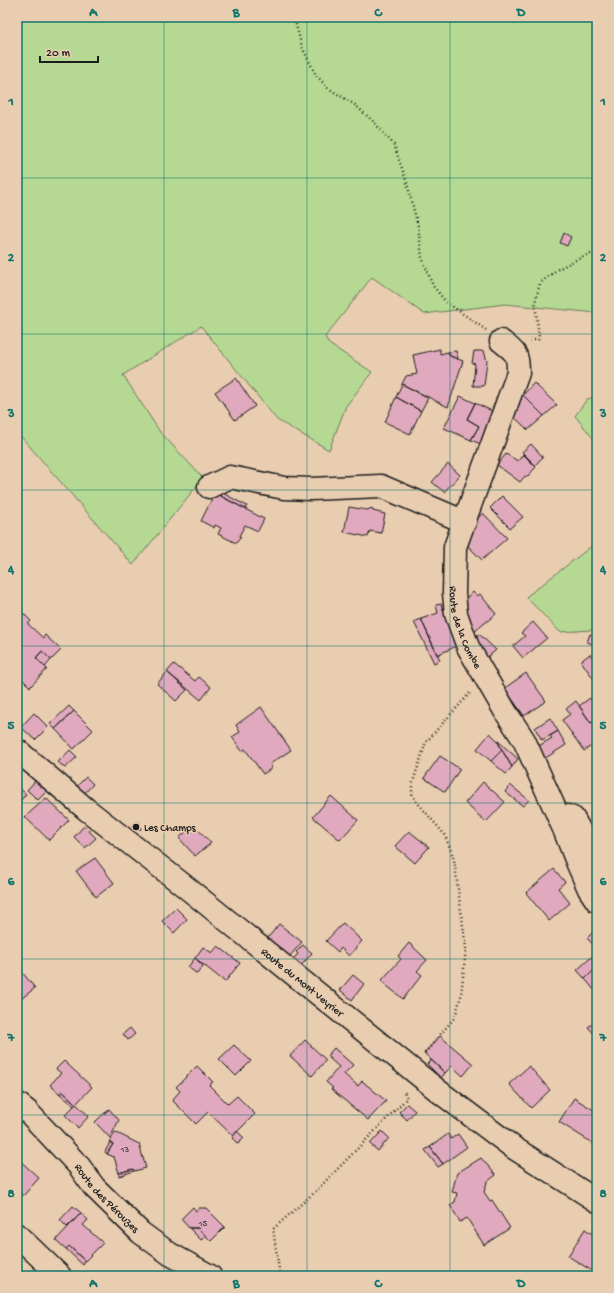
<svg xmlns="http://www.w3.org/2000/svg" width="614" height="1293" font-family="'Gochi Hand',sans-serif">
	<style>
		.green { fill: #b5d993; stroke: #687a58 }
		.building { fill: #e0a9be; stroke: #1c1c1c }
		.lines { fill: none; stroke-linecap: round; stroke-linejoin: round }
		.minor-casing { stroke: #1c1c1c; stroke-width: 25 }
		.path { stroke: #1c1c1c; stroke-width: 2.5; stroke-dasharray: 1 3; stroke-linecap: butt }
		.minor { stroke: #e9cdb0; stroke-width: 22 }
		.grid { fill: none; stroke: #0f766e; stroke-width: 1; stroke-opacity: 0.55 }
		.poi-dot { fill: #1c1c1c; stroke: #e9cdb0; stroke-width: 1.5 }
		.labels { text-anchor: middle; stroke-width: 3; stroke-linejoin: round; paint-order: stroke }
		.number-label { font-size: 9px; fill: #4d3f44 }
		.street-label { font-size: 11px; fill: #1c1c1c; stroke: #e9cdb0 }
		.poi-label { font-size: 11px; fill: #1c1c1c; stroke: #e9cdb0; text-anchor: start }
		.neatline { fill: none; stroke: #0f766e; stroke-width: 1.5 }
		.grid-label { font-size: 13px; text-anchor: middle; font-weight: bold; fill: #0f766e }
	</style>
	<rect width="100%" height="100%" fill="#e9cdb0"/>
	<filter id="ink" filterUnits="userSpaceOnUse"><feTurbulence type="fractalNoise" baseFrequency=".025" numOctaves="2"/><feDisplacementMap in="SourceGraphic" scale="8" xChannelSelector="R" yChannelSelector="G"/><feConvolveMatrix kernelMatrix="1 2 1 2 8 2 1 2 1" color-interpolation-filters="sRGB"/></filter>
	<g filter="url(#ink)">
		<!-- green -->
		<path class="green" d="M 17,17 L 597,17 L 597,313 L 505,304 L 424,314 L 372,277 L 325,337 L 329,344 L 372,372 L 346,406 L 329,450 L 277,420 L 201,326 L 123,375 L 160,432 L 203,478 L 133,565 L 17,432 Z
			M 597,397 L 597,443 L 575,416 L 587,399 Z
			M 597,542 L 597,632 L 592,630 L 560,632 L 526,597 Z"/>
		<!-- building -->
		<path class="building" d="M 564,233 L 571,237 L 567,246 L 560,243 Z
			M 440,349 L 440,354 L 448,352 L 450,356 L 463,361 L 448,407 L 402,384 L 406,376 L 417,374 L 413,355 Z
			M 456,351 L 458,359 L 450,356 L 448,352 Z
			M 474,351 L 484,351 L 487,361 L 484,386 L 473,386 L 475,364 L 472,363 Z
			M 236,378 L 255,406 L 235,420 L 215,392 Z
			M 534,383 L 557,405 L 544,416 L 523,395 Z
			M 402,384 L 428,398 L 421,411 L 396,397 Z
			M 523,395 L 544,416 L 528,430 L 508,411 Z
			M 460,396 L 475,403 L 467,419 L 479,426 L 471,440 L 444,428 Z
			M 396,397 L 421,411 L 410,434 L 385,422 Z
			M 475,403 L 494,412 L 486,446 L 471,440 L 479,426 L 467,419 Z
			M 531,444 L 543,457 L 535,465 L 522,452 Z
			M 506,454 L 518,461 L 523,454 L 536,467 L 527,477 L 525,476 L 520,482 L 497,465 Z
			M 448,464 L 460,475 L 444,492 L 432,482 Z
			M 217,490 L 247,506 L 245,509 L 215,493 Z
			M 215,493 L 264,519 L 258,531 L 245,525 L 239,536 L 241,537 L 236,543 L 218,534 L 221,528 L 215,525 L 214,528 L 201,521 Z
			M 502,496 L 523,517 L 510,528 L 490,508 Z
			M 349,507 L 367,510 L 372,508 L 373,511 L 385,514 L 381,533 L 370,531 L 368,537 L 344,532 Z
			M 483,513 L 507,538 L 482,560 L 464,542 L 470,525 Z
			M 473,592 L 477,596 L 480,594 L 496,614 L 475,631 L 459,610 L 461,602 Z
			M 441,604 L 445,615 L 461,644 L 437,655 L 421,619 L 438,613 L 436,605 Z
			M 23,613 L 31,621 L 28,624 L 43,638 L 45,635 L 61,650 L 51,660 L 42,651 L 36,658 L 47,669 L 30,687 L 17,674 L 17,636 L 21,632 L 17,628 L 17,619 Z
			M 421,619 L 440,660 L 434,663 L 414,622 Z
			M 533,622 L 547,638 L 523,658 L 513,646 L 525,636 L 521,633 Z
			M 479,634 L 496,650 L 482,662 L 472,639 Z
			M 590,634 L 597,636 L 596,645 L 587,642 Z
			M 42,651 L 51,660 L 45,667 L 36,658 Z
			M 590,654 L 595,662 L 597,661 L 597,684 L 581,661 Z
			M 174,664 L 195,681 L 199,677 L 211,687 L 201,700 L 167,672 Z
			M 167,672 L 187,690 L 176,701 L 157,684 Z
			M 526,673 L 546,701 L 524,716 L 507,692 L 505,694 L 502,690 Z
			M 507,692 L 524,716 L 521,718 L 505,694 Z
			M 590,698 L 597,707 L 597,719 L 591,723 L 579,706 Z
			M 576,701 L 591,723 L 597,719 L 597,742 L 584,751 L 562,720 L 570,714 L 566,709 Z
			M 69,706 L 74,711 L 55,729 L 50,724 Z
			M 261,707 L 291,750 L 270,764 L 272,768 L 263,774 L 245,749 L 242,751 L 232,737 L 240,732 L 236,725 Z
			M 74,711 L 93,730 L 74,749 L 55,729 Z
			M 34,713 L 48,727 L 35,740 L 21,727 Z
			M 550,718 L 558,731 L 542,740 L 535,728 Z
			M 558,731 L 566,745 L 544,759 L 537,747 L 552,738 L 550,736 Z
			M 490,733 L 497,740 L 502,750 L 491,761 L 477,749 Z
			M 497,740 L 518,759 L 512,767 L 502,750 Z
			M 70,750 L 77,757 L 65,768 L 58,762 Z
			M 502,750 L 512,767 L 506,774 L 491,761 Z
			M 440,756 L 460,769 L 445,792 L 424,778 Z
			M 86,777 L 93,784 L 84,794 L 76,787 Z
			M 35,781 L 47,791 L 38,800 L 27,790 Z
			M 483,782 L 505,802 L 486,822 L 465,803 Z
			M 510,785 L 529,800 L 523,806 L 505,792 Z
			M 17,786 L 26,794 L 17,805 Z
			M 331,796 L 358,820 L 340,840 L 313,817 Z
			M 46,798 L 69,820 L 49,840 L 25,817 Z
			M 139,822 L 141,829 L 134,831 L 132,825 Z
			M 194,825 L 211,843 L 195,856 L 179,838 Z
			M 84,826 L 96,838 L 85,848 L 74,837 Z
			M 409,831 L 429,847 L 415,863 L 395,846 Z
			M 95,858 L 114,883 L 96,897 L 76,871 Z
			M 554,869 L 565,882 L 558,888 L 570,903 L 549,921 L 526,893 Z
			M 176,908 L 187,919 L 174,933 L 162,921 Z
			M 343,923 L 362,941 L 349,956 L 341,948 L 338,952 L 326,941 Z
			M 279,924 L 302,942 L 289,957 L 267,939 Z
			M 596,929 L 597,930 L 597,949 L 587,938 Z
			M 409,943 L 427,960 L 417,971 L 422,975 L 403,999 L 381,981 L 401,959 L 398,956 Z
			M 303,945 L 312,953 L 300,967 L 292,960 L 298,954 L 296,952 Z
			M 218,946 L 240,963 L 225,982 L 195,958 L 203,947 L 212,953 Z
			M 597,952 L 597,967 L 585,979 L 577,970 Z
			M 195,958 L 203,966 L 197,974 L 188,967 Z
			M 17,966 L 35,988 L 17,1002 Z
			M 597,967 L 597,991 L 596,992 L 585,979 Z
			M 353,975 L 364,984 L 352,1000 L 340,990 Z
			M 597,1021 L 597,1037 L 588,1027 Z
			M 130,1028 L 135,1034 L 128,1040 L 123,1034 Z
			M 440,1036 L 473,1064 L 463,1076 L 452,1066 L 445,1073 L 424,1053 Z
			M 305,1040 L 326,1060 L 312,1076 L 290,1056 Z
			M 234,1045 L 251,1061 L 236,1076 L 219,1059 Z
			M 334,1048 L 353,1065 L 344,1074 L 358,1086 L 362,1081 L 386,1101 L 368,1120 L 331,1089 L 333,1088 L 326,1082 L 339,1067 L 327,1056 Z
			M 431,1060 L 445,1073 L 441,1078 L 427,1064 Z
			M 64,1061 L 92,1087 L 76,1104 L 62,1091 L 60,1094 L 50,1085 L 61,1073 L 56,1069 Z
			M 197,1066 L 213,1082 L 209,1085 L 228,1104 L 237,1096 L 255,1114 L 233,1136 L 208,1112 L 196,1124 L 172,1100 L 180,1091 L 176,1087 Z
			M 529,1066 L 550,1090 L 531,1108 L 509,1084 Z
			M 62,1091 L 76,1104 L 74,1106 L 60,1094 Z
			M 574,1098 L 597,1112 L 597,1146 L 559,1122 Z
			M 76,1104 L 89,1116 L 78,1128 L 65,1115 Z
			M 407,1104 L 415,1111 L 407,1120 L 399,1112 Z
			M 109,1109 L 119,1120 L 110,1138 L 95,1122 Z
			M 237,1131 L 244,1138 L 238,1144 L 232,1138 Z
			M 382,1131 L 389,1138 L 378,1151 L 370,1144 Z
			M 115,1132 L 139,1144 L 146,1168 L 134,1171 L 133,1169 L 119,1173 L 114,1157 L 107,1154 L 113,1144 L 110,1142 Z
			M 448,1134 L 451,1139 L 458,1134 L 467,1147 L 443,1164 L 430,1147 Z
			M 110,1142 L 113,1144 L 107,1154 L 105,1152 Z
			M 430,1147 L 443,1164 L 438,1167 L 425,1150 Z
			M 17,1158 L 39,1178 L 23,1196 L 17,1190 Z
			M 481,1158 L 496,1175 L 487,1182 L 484,1192 L 490,1201 L 492,1200 L 510,1228 L 484,1245 L 467,1218 L 460,1222 L 450,1205 L 455,1202 L 457,1193 L 452,1192 L 457,1173 Z
			M 133,1169 L 134,1171 L 119,1176 L 119,1173 Z
			M 73,1206 L 81,1213 L 67,1227 L 60,1220 Z
			M 193,1207 L 196,1211 L 199,1208 L 206,1208 L 225,1227 L 211,1241 L 198,1228 L 189,1228 L 181,1219 Z
			M 81,1213 L 88,1220 L 83,1225 L 103,1243 L 85,1261 L 69,1246 L 66,1249 L 56,1240 Z
			M 189,1228 L 198,1228 L 206,1236 L 201,1240 Z
			M 585,1229 L 597,1237 L 597,1274 L 568,1256 Z
			M 69,1246 L 85,1261 L 83,1265 L 66,1249 Z"/>
		<g class="lines">
			<defs>
				<g id="minor">
					<path id="s1" d="M 501,341 C 516,353 518,353 518,373 L 455,547 L 454,593 L 456,614 L 468,647 L 505,711 L 524,740 L 564,829 L 577,862 L 589,889 L 597,901"/>
					<path d="M 209,487 L 230,477 L 284,488 L 311,489 L 381,486 L 465,522"/>
					<path id="s2" d="M 17,750 L 86,809 L 182,884 L 441,1093 L 514,1148 L 597,1201"/>
					<path d="M 568,816 L 573,818 L 597,862"/>
					<path id="s3" d="M 17,1103 L 27,1111 L 79,1166 L 94,1187 L 141,1233 L 170,1254 L 210,1276"/>
					<path d="M 17,1235 L 60,1276"/>
				</g>
			</defs>
			<!-- minor casing -->
			<use href="#minor" class="minor-casing"/>
			<!-- path -->
			<path class="path" d="M 292,17 L 296,25 L 302,47 L 316,75 L 328,88 L 355,105 L 374,122 L 394,145 L 407,183 L 418,226 L 422,257 L 433,286 L 446,302 L 486,330
				M 530,340 L 538,340 L 539,337 L 535,303 L 540,283 L 558,269 L 584,256 L 597,252
				M 425,1053 L 455,1017 L 461,996 L 466,948 L 454,859 L 445,835 L 416,801 L 412,794 L 412,785 L 426,742 L 470,693
				M 280,1276 L 273,1229 L 316,1191 L 407,1098 L 404,1091"/>
			<!-- minor -->
			<use href="#minor" class="minor"/>
		</g>
	</g>
	<!-- grid -->
	<path class="grid" d="M 164,17 L 164,1276M 307,17 L 307,1276M 450,17 L 450,1276M 17,178 L 597,178M 17,334 L 597,334M 17,490 L 597,490M 17,646 L 597,646M 17,803 L 597,803M 17,959 L 597,959M 17,1115 L 597,1115"/>
	<!-- markers -->
	<circle class="poi-dot" cx="136" cy="827" r="4"/>
	<g class="labels">
		<!-- number labels -->
		<g class="number-label">
			<text x="125" y="1152">13</text>
			<text x="203" y="1226">15</text>
		</g>
		<!-- street labels -->
		<g class="street-label">
			<text dy="4" stroke="none"><textPath href="#s1" startOffset="306">Route de la Combe</textPath></text>
			<text dy="4" stroke="none"><textPath href="#s2" startOffset="368">Route du Mont Veyrier</textPath></text>
			<text dy="4" stroke="none"><textPath href="#s3" startOffset="131">Route des Pérouzes</textPath></text>
		</g>
		<!-- poi labels -->
		<g class="poi-label">
			<text x="144" y="831">Les Champs</text>
		</g>
	</g>
	<!-- margin -->
	<rect width="614" height="1293" fill="none" stroke="#e9cdb0" stroke-width="44"/>
	<!-- scale -->
	<path d="M40 56v6h58v-6" fill="none" stroke="#1c1c1c" stroke-width="2"/>
	<text x="46" y="56" font-size="12" fill="#1c1c1c" stroke="#e9cdb0" stroke-width="3" paint-order="stroke">20 m</text>
	<rect x="22" y="22" width="570" height="1249" class="neatline"/>
	<g class="grid-label">
		<text x="93" y="16">A</text>
		<text x="236" y="16">B</text>
		<text x="378" y="16">C</text>
		<text x="521" y="16">D</text>
		<text x="11" y="105">1</text>
		<text x="603" y="105">1</text>
		<text x="11" y="261">2</text>
		<text x="603" y="261">2</text>
		<text x="11" y="417">3</text>
		<text x="603" y="417">3</text>
		<text x="11" y="573">4</text>
		<text x="603" y="573">4</text>
		<text x="11" y="729">5</text>
		<text x="603" y="729">5</text>
		<text x="11" y="885">6</text>
		<text x="603" y="885">6</text>
		<text x="11" y="1041">7</text>
		<text x="603" y="1041">7</text>
		<text x="11" y="1197">8</text>
		<text x="603" y="1197">8</text>
		<text x="93" y="1287">A</text>
		<text x="236" y="1287">B</text>
		<text x="378" y="1287">C</text>
		<text x="521" y="1287">D</text>
	</g>
</svg>
